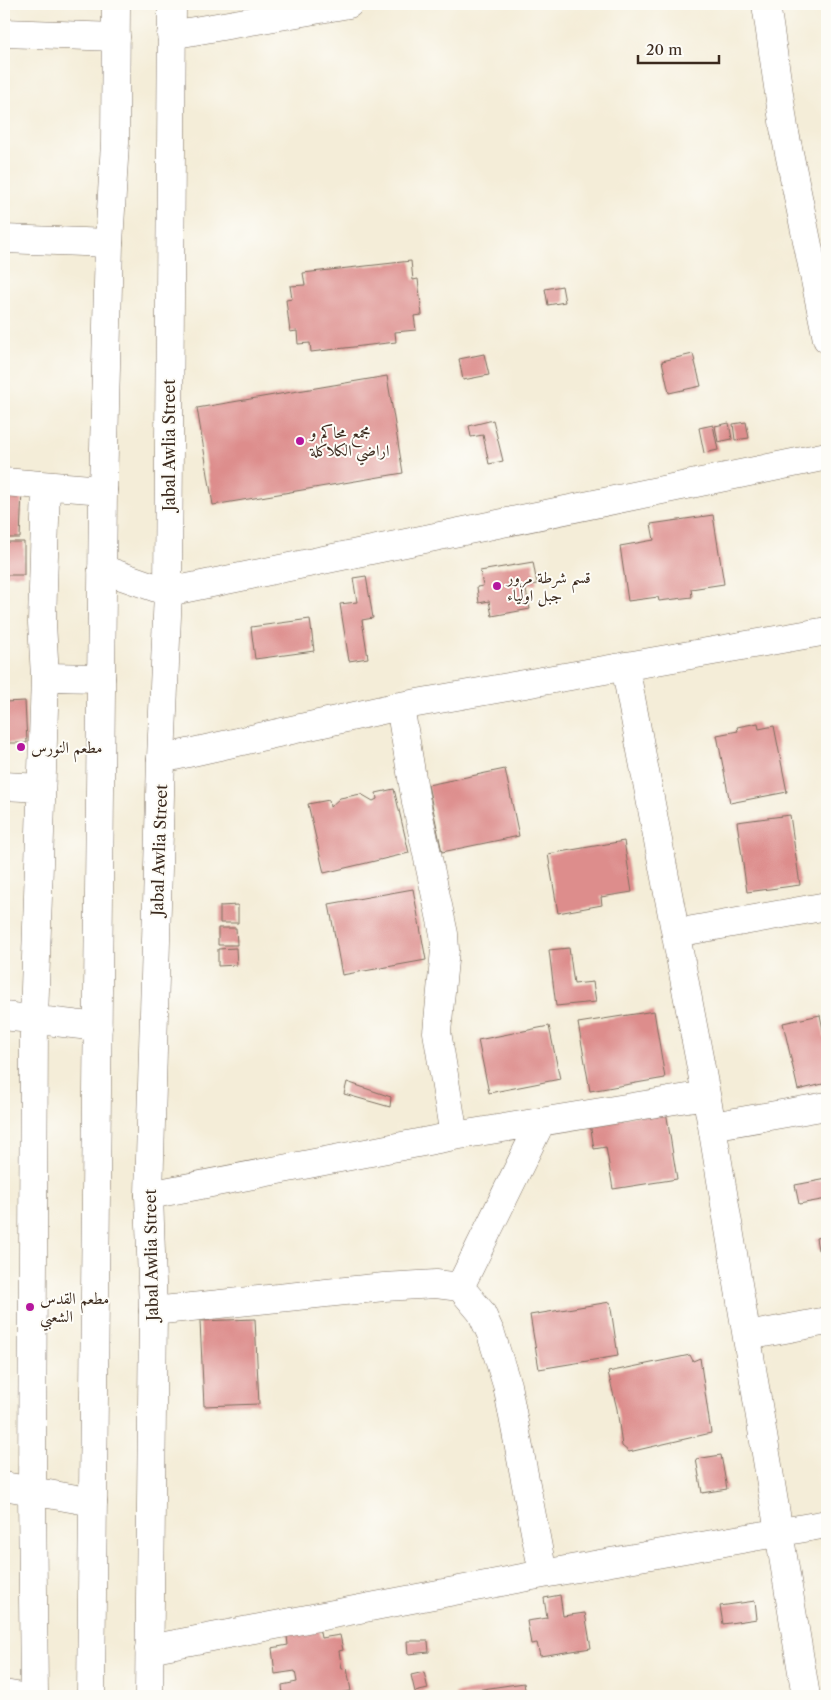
<svg xmlns="http://www.w3.org/2000/svg" width="831" height="1700" font-family="'Libre Caslon Text',Amiri,serif">
	<style>
		.building { fill: #dd8d8c }
		.lines { fill: none; stroke-linecap: round; stroke-linejoin: round }
		.minor-casing { stroke: #7c6e5f; stroke-width: 29 }
		.major-casing { stroke: #7c6e5f; stroke-width: 29 }
		.minor { stroke: #fff; stroke-width: 28 }
		.major { stroke: #fff; stroke-width: 28 }
		.poi-dot { fill: #b5179e; stroke: #fdfcf7; stroke-width: 2 }
		.labels { text-anchor: middle; stroke-width: 4; stroke-linejoin: round; paint-order: stroke }
		.poi-label { font-size: 16px; fill: #3b2a1e; stroke: #fdfcf7; text-anchor: start }
		.street-label { font-size: 16px; fill: #3b2a1e; stroke: #fdfcf7 }
	</style>
	<rect width="100%" height="100%" fill="#fdfcf7"/>
	<filter id="ink" filterUnits="userSpaceOnUse"><feTurbulence type="fractalNoise" baseFrequency=".02" numOctaves="2"/><feDisplacementMap in="SourceGraphic" scale="10" xChannelSelector="R" yChannelSelector="G"/><feConvolveMatrix kernelMatrix="1 2 1 2 8 2 1 2 1" color-interpolation-filters="sRGB"/></filter>
	<filter id="wash" filterUnits="userSpaceOnUse"><feTurbulence type="fractalNoise" baseFrequency=".0096" numOctaves="4" result="noise"/><feDisplacementMap in="SourceGraphic" scale="20" xChannelSelector="R" yChannelSelector="G"/><feGaussianBlur stdDeviation="1.12" result="paint"/><feColorMatrix in="noise" values="0 0 0 0 0 0 0 0 0 0 0 0 0 0 0 0 0 1.4 0 .05"/><feComposite in="paint" operator="in"/></filter>
	<g filter="url(#wash)">
		<rect width="100%" height="100%" fill="#f4edd8"/>
		<g id="blocks">
			<!-- building -->
			<path class="building" d="M 411,261 L 413,280 L 418,279 L 422,315 L 414,316 L 416,330 L 395,332 L 396,342 L 311,352 L 310,343 L 298,344 L 297,331 L 290,332 L 286,300 L 292,299 L 290,286 L 305,285 L 303,273 Z
				M 562,286 L 565,302 L 548,305 L 545,289 Z
				M 484,354 L 489,375 L 463,380 L 459,359 Z
				M 693,354 L 701,386 L 669,393 L 662,361 Z
				M 387,376 L 403,473 L 213,505 L 197,408 Z
				M 493,420 L 503,461 L 489,464 L 483,435 L 471,437 L 469,426 Z
				M 746,422 L 749,438 L 735,440 L 733,424 Z
				M 729,423 L 732,439 L 718,442 L 715,426 Z
				M 713,425 L 718,450 L 704,453 L 699,428 Z
				M 4,490 L 22,490 L 20,538 L 4,538 Z
				M 713,515 L 724,584 L 691,589 L 692,597 L 659,601 L 658,597 L 628,601 L 620,546 L 654,540 L 651,524 Z
				M 4,542 L 24,542 L 24,575 L 4,575 Z
				M 533,562 L 537,584 L 525,586 L 530,609 L 492,616 L 489,601 L 479,603 L 477,587 L 483,586 L 480,571 Z
				M 366,576 L 373,618 L 362,620 L 368,658 L 349,661 L 340,604 L 357,602 L 353,578 Z
				M 310,619 L 314,651 L 255,659 L 251,627 Z
				M 25,701 L 27,743 L 4,743 L 4,702 Z
				M 758,723 L 759,729 L 774,726 L 787,792 L 730,803 L 717,735 L 738,731 L 737,727 Z
				M 505,769 L 519,836 L 442,852 L 428,785 Z
				M 394,789 L 409,853 L 324,873 L 308,804 L 329,800 L 330,807 L 340,798 L 361,794 L 373,801 L 377,799 L 376,793 Z
				M 790,815 L 800,885 L 747,892 L 737,822 Z
				M 624,841 L 632,892 L 601,897 L 602,905 L 558,913 L 548,854 Z
				M 413,889 L 426,960 L 342,975 L 329,904 Z
				M 238,905 L 238,923 L 220,923 L 220,906 Z
				M 218,928 L 236,928 L 237,945 L 218,945 Z
				M 236,948 L 237,965 L 218,966 L 218,949 Z
				M 569,948 L 574,984 L 593,982 L 596,1002 L 556,1006 L 549,950 Z
				M 4,964 L 6,964 L 6,981 L 4,981 Z
				M 654,1011 L 665,1078 L 590,1091 L 578,1023 Z
				M 820,1015 L 827,1049 L 827,1083 L 798,1090 L 783,1023 Z
				M 549,1026 L 560,1079 L 489,1093 L 478,1040 Z
				M 347,1082 L 391,1097 L 390,1107 L 344,1094 Z
				M 666,1111 L 677,1179 L 613,1189 L 606,1147 L 594,1149 L 590,1123 Z
				M 827,1179 L 827,1199 L 799,1204 L 795,1185 Z
				M 827,1236 L 827,1249 L 818,1250 L 816,1238 Z
				M 610,1302 L 618,1356 L 539,1369 L 530,1315 Z
				M 255,1319 L 259,1404 L 204,1406 L 200,1321 Z
				M 690,1355 L 693,1361 L 700,1358 L 711,1433 L 629,1452 L 622,1446 L 617,1409 L 608,1372 Z
				M 721,1455 L 727,1489 L 702,1493 L 696,1459 Z
				M 560,1595 L 563,1616 L 585,1613 L 591,1648 L 540,1656 L 537,1643 L 531,1644 L 527,1621 L 547,1618 L 544,1598 Z
				M 755,1601 L 757,1619 L 723,1624 L 720,1606 Z
				M 318,1622 L 321,1638 L 340,1635 L 343,1650 L 339,1651 L 342,1669 L 347,1668 L 351,1691 L 318,1696 L 283,1696 L 282,1685 L 297,1682 L 295,1671 L 275,1674 L 272,1648 L 288,1645 L 286,1627 Z
				M 407,1641 L 428,1641 L 429,1652 L 408,1654 Z
				M 424,1672 L 428,1689 L 415,1692 L 411,1675 Z
				M 524,1683 L 526,1696 L 456,1696 L 455,1693 Z"/>
		</g>
	</g>
	<g filter="url(#ink)">
		<use href="#blocks" fill-opacity="0" stroke="#7c6e5f" stroke-width="1"/>
		<g class="lines">
			<defs>
				<path id="minor" d="M 766,4 L 784,128 L 827,339
					M 4,33 L 116,37
					M 171,35 L 349,4
					M 4,239 L 109,243
					M 4,482 L 103,490
					M 102,569 L 168,592 L 827,456
					M 625,666 L 712,1126 L 806,1696
					M 45,677 L 101,678
					M 400,706 L 416,802 L 444,934 L 445,950 L 437,1032 L 454,1136
					M 161,759 L 400,706 L 827,631
					M 4,786 L 41,788
					M 676,933 L 827,906
					M 4,1016 L 98,1027
					M 712,1126 L 827,1106
					M 149,1195 L 454,1136 L 706,1095
					M 460,1287 L 541,1122
					M 153,1311 L 384,1287 L 436,1284 L 460,1287 L 481,1312 L 491,1334 L 507,1385 L 543,1574
					M 748,1336 L 827,1321
					M 4,1486 L 93,1502
					M 149,1649 L 543,1574 L 827,1524
					M 4,1694 L 16,1696
					M 34,1696 L 32,1492 L 34,1020 L 45,677 L 42,623 L 46,486"/>
				<path id="major" d="M 91,1696 L 103,490 L 109,243 L 115,143 L 116,4
					M 149,1696 L 153,1311 L 149,1195 L 161,759 L 168,592 L 172,4"/>
			</defs>
			<!-- minor casing -->
			<use href="#minor" class="minor-casing"/>
			<!-- major casing -->
			<use href="#major" class="major-casing"/>
			<!-- minor -->
			<use href="#minor" class="minor"/>
			<!-- major -->
			<use href="#major" class="major"/>
		</g>
	</g>
	<!-- markers -->
	<g class="poi-dot">
		<circle cx="300" cy="441" r="5"/>
		<circle cx="497" cy="586" r="5"/>
		<circle cx="21" cy="747" r="5"/>
		<circle cx="30" cy="1307" r="5"/>
	</g>
	<g class="labels">
		<!-- poi labels -->
		<g class="poi-label">
			<text x="310" y="438">مجمع محاكم و<tspan x="310" dy="18">اراضي الكلاكلة</tspan></text>
			<text x="507" y="583">قسم شرطة مرور<tspan x="507" dy="18">جبل اولياء</tspan></text>
			<text x="31" y="753">مطعم النورس</text>
			<text x="40" y="1304">مطعم القدس<tspan x="40" dy="18">الشعبي</tspan></text>
		</g>
		<!-- street labels -->
		<g class="street-label">
			<text transform="translate(169 445) rotate(-90)" y="6">Jabal Awlia Street</text>
			<text transform="translate(159 850) rotate(-88)" y="6">Jabal Awlia Street</text>
			<text transform="translate(151 1255) rotate(-91)" y="6">Jabal Awlia Street</text>
		</g>
	</g>
	<!-- margin -->
	<rect width="831" height="1700" fill="none" stroke="#fdfcf7" stroke-width="20"/>
	<!-- scale -->
	<path d="M638 55v8h81v-8" fill="none" stroke="#3b2a1e" stroke-width="2.5"/>
	<text x="646" y="55" font-size="15" fill="#3b2a1e" stroke="#fdfcf7" stroke-width="4" paint-order="stroke">20 m</text>
</svg>
